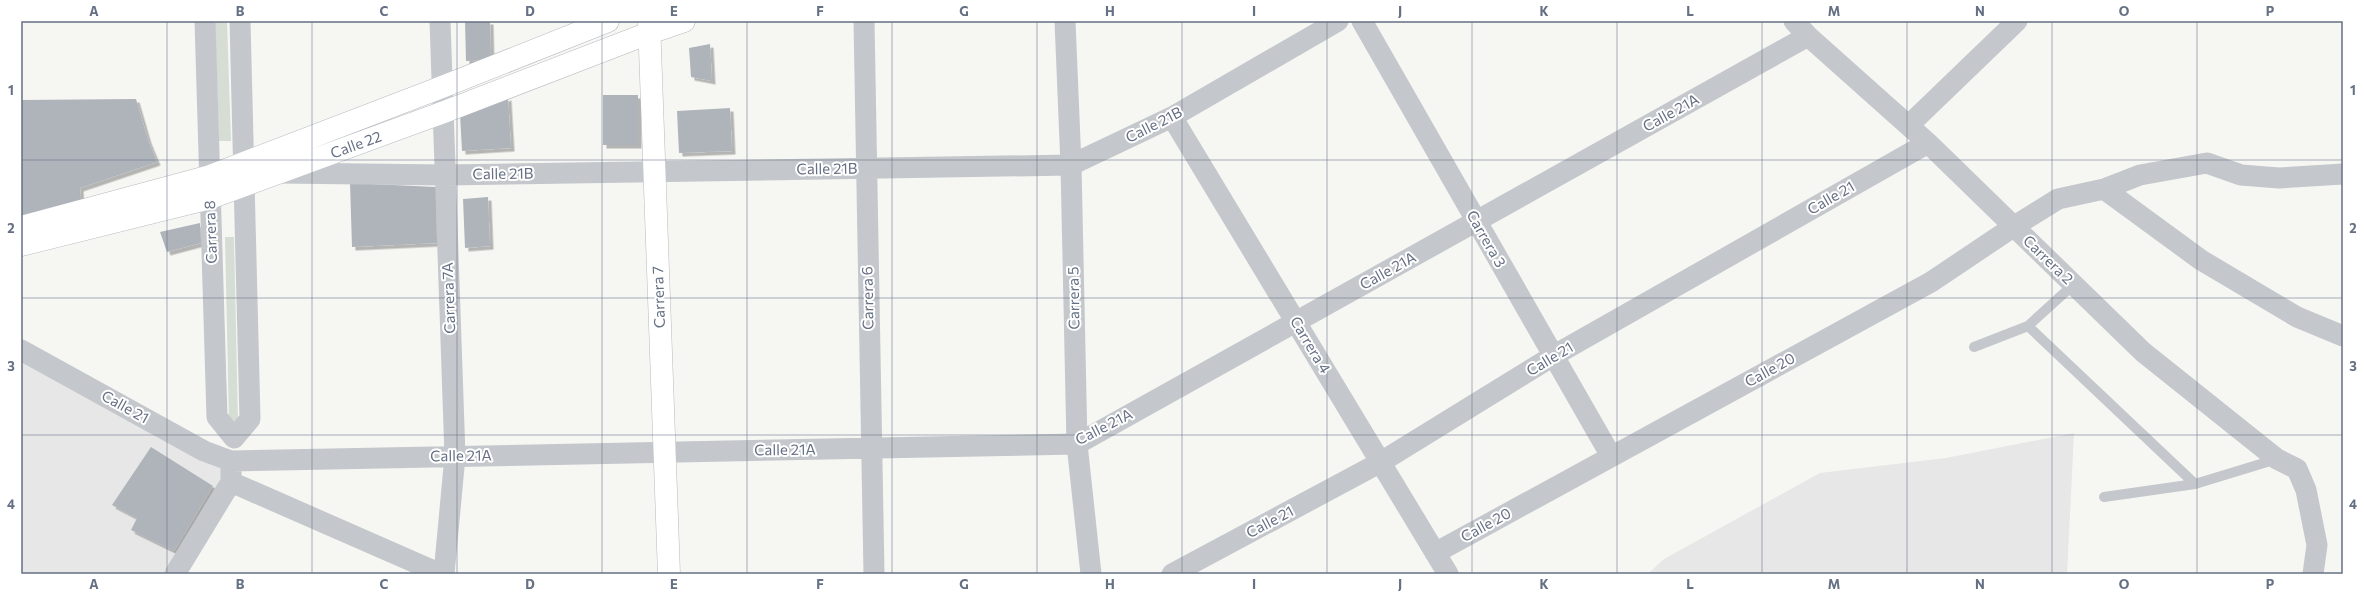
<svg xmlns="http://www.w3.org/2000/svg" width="2364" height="595" font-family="Commissioner,sans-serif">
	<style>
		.built { fill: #e6e7e6 }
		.green { fill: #d6ddd4 }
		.building { fill: #afb4bb; filter: url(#shadow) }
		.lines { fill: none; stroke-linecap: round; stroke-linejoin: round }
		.secondary-casing { stroke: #b6bac0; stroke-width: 23 }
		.primary-casing { stroke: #b7babf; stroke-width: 23 }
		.service { stroke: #c4c7cb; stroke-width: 10 }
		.minor { stroke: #c4c7cb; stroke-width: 21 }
		.secondary { stroke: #fff; stroke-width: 22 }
		.primary { stroke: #fff; stroke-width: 22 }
		.grid { fill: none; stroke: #657084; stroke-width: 1; stroke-opacity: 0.55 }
		.labels { text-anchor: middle; stroke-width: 4; stroke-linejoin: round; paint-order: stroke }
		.street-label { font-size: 15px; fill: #657084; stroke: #fff }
		.neatline { fill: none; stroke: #657084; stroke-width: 1.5 }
		.grid-label { font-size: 13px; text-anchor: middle; font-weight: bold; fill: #657084 }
	</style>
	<defs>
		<filter id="shadow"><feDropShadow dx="3.5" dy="3.5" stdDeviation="0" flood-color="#0004"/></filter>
	</defs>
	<rect width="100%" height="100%" fill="#f6f6f3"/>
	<!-- built -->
	<path class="built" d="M 21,350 L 231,461 L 175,574 L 21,574 Z
		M 2074,433 L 2067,574 L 1648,574 L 1664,559 L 1820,473 L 1946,458 Z"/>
	<!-- green -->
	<path class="green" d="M 215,21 L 227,21 L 231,141 L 219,141 Z
		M 225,237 L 234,237 L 238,421 L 229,421 Z"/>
	<!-- building -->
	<path class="building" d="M 465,21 L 490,21 L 491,60 L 466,61 Z
		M 710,44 L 712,81 L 691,77 L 689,48 Z
		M 603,95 L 638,95 L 638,145 L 603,145 Z
		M 508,97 L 511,148 L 462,151 L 460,114 Z
		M 136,99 L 148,140 L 157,162 L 80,188 L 81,200 L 21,216 L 21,100 Z
		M 730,108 L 732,151 L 679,153 L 677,111 Z
		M 350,183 L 436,187 L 437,243 L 352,247 Z
		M 488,197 L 490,246 L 465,248 L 463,199 Z
		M 200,223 L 201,243 L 167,252 L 160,232 Z
		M 151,447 L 213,486 L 174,551 L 131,530 L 137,518 L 112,505 Z"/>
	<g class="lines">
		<defs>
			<path id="secondary" d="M 21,227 L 210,176 L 442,87 L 608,21
				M 21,245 L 210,198 L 444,112 L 649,33"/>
			<path id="primary" d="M 649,21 L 669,574
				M 649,33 L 684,21"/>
		</defs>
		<!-- secondary casing -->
		<use href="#secondary" class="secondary-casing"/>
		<!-- primary casing -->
		<use href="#primary" class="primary-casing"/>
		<!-- service -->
		<path class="service" d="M 2028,326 L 2195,484
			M 1974,347 L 2028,326 L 2073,285
			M 2104,497 L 2195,484 L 2277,459"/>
		<!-- minor -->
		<path class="minor" d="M 205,21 L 217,417 L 234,438 L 250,419 L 240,21
			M 440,21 L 455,456 L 444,574
			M 864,21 L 874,574
			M 1065,21 L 1071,165 L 1077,444 L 1091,574
			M 1362,21 L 1611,456
			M 1794,21 L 1808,36 L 1928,143 L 2143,352 L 2277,459 L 2297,469 L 2306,490 L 2317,545 L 2313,574
			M 1172,117 L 1448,574
			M 1909,125 L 2017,21
			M 280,173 L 445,175 L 1071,165 L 1172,117 L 1338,21
			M 2104,189 L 2201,260 L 2297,317 L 2343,336
			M 21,350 L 204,451 L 231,461 L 1077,444 L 1808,36
			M 231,482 L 441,574
			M 1435,553 L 1931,282 L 2013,227 L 2058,199 L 2104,189 L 2140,175 L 2207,163 L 2241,175 L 2279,178 L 2343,174
			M 175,574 L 231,482 L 231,468
			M 1172,574 L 1381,462 L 1553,356 L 1928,143"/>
		<!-- secondary -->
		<use href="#secondary" class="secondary"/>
		<!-- primary -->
		<use href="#primary" class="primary"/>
	</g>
	<!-- grid -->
	<path class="grid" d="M 167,21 L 167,574M 312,21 L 312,574M 457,21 L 457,574M 602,21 L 602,574M 747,21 L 747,574M 892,21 L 892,574M 1037,21 L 1037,574M 1182,21 L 1182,574M 1327,21 L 1327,574M 1472,21 L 1472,574M 1617,21 L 1617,574M 1762,21 L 1762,574M 1907,21 L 1907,574M 2052,21 L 2052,574M 2197,21 L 2197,574M 21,160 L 2343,160M 21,298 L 2343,298M 21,435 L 2343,435"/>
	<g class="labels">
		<!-- street labels -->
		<g class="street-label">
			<text transform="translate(1671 113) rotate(-29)" y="5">Calle 21A</text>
			<text transform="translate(1154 125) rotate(-27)" y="5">Calle 21B</text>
			<text transform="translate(356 145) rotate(-20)" y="5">Calle 22</text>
			<text transform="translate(827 169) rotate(-1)" y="5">Calle 21B</text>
			<text transform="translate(503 174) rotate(-1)" y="5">Calle 21B</text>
			<text transform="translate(1831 198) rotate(-30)" y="5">Calle 21</text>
			<text transform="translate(211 232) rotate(-92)" y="5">Carrera 8</text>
			<text transform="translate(1486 239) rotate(60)" y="5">Carrera 3</text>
			<text transform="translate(2048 260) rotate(44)" y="5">Carrera 2</text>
			<text transform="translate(1388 271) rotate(-29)" y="5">Calle 21A</text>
			<text transform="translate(659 297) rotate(-92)" y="5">Carrera 7</text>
			<text transform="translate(449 298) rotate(-92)" y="5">Carrera 7A</text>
			<text transform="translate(868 298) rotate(-91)" y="5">Carrera 6</text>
			<text transform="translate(1074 298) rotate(-91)" y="5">Carrera 5</text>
			<text transform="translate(1310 345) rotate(59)" y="5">Carrera 4</text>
			<text transform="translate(1550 359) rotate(-31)" y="5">Calle 21</text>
			<text transform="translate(1770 370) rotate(-29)" y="5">Calle 20</text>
			<text transform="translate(125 407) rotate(29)" y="5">Calle 21</text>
			<text transform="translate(1104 427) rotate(-27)" y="5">Calle 21A</text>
			<text transform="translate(785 450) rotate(-1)" y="5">Calle 21A</text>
			<text transform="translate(461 456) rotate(-1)" y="5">Calle 21A</text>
			<text transform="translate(1270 522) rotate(-28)" y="5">Calle 21</text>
			<text transform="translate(1486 525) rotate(-29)" y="5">Calle 20</text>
		</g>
	</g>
	<!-- border -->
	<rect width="2364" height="595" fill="none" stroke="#ffffff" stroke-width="44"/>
	<rect x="22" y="22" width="2320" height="551" class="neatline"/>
	<g class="grid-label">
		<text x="94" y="16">A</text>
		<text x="240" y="16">B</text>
		<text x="384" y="16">C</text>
		<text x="530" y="16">D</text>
		<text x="674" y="16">E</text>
		<text x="820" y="16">F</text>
		<text x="964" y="16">G</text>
		<text x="1110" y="16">H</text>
		<text x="1254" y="16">I</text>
		<text x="1400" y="16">J</text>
		<text x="1544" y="16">K</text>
		<text x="1690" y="16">L</text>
		<text x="1834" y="16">M</text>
		<text x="1980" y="16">N</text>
		<text x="2124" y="16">O</text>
		<text x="2270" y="16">P</text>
		<text x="11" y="95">1</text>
		<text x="2353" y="95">1</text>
		<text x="11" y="233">2</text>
		<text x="2353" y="233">2</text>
		<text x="11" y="371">3</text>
		<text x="2353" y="371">3</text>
		<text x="11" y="509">4</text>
		<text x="2353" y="509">4</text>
		<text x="94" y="589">A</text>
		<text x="240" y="589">B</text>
		<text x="384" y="589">C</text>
		<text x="530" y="589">D</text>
		<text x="674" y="589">E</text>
		<text x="820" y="589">F</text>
		<text x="964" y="589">G</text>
		<text x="1110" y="589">H</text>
		<text x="1254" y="589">I</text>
		<text x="1400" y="589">J</text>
		<text x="1544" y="589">K</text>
		<text x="1690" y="589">L</text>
		<text x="1834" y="589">M</text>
		<text x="1980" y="589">N</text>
		<text x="2124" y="589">O</text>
		<text x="2270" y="589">P</text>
	</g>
</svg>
